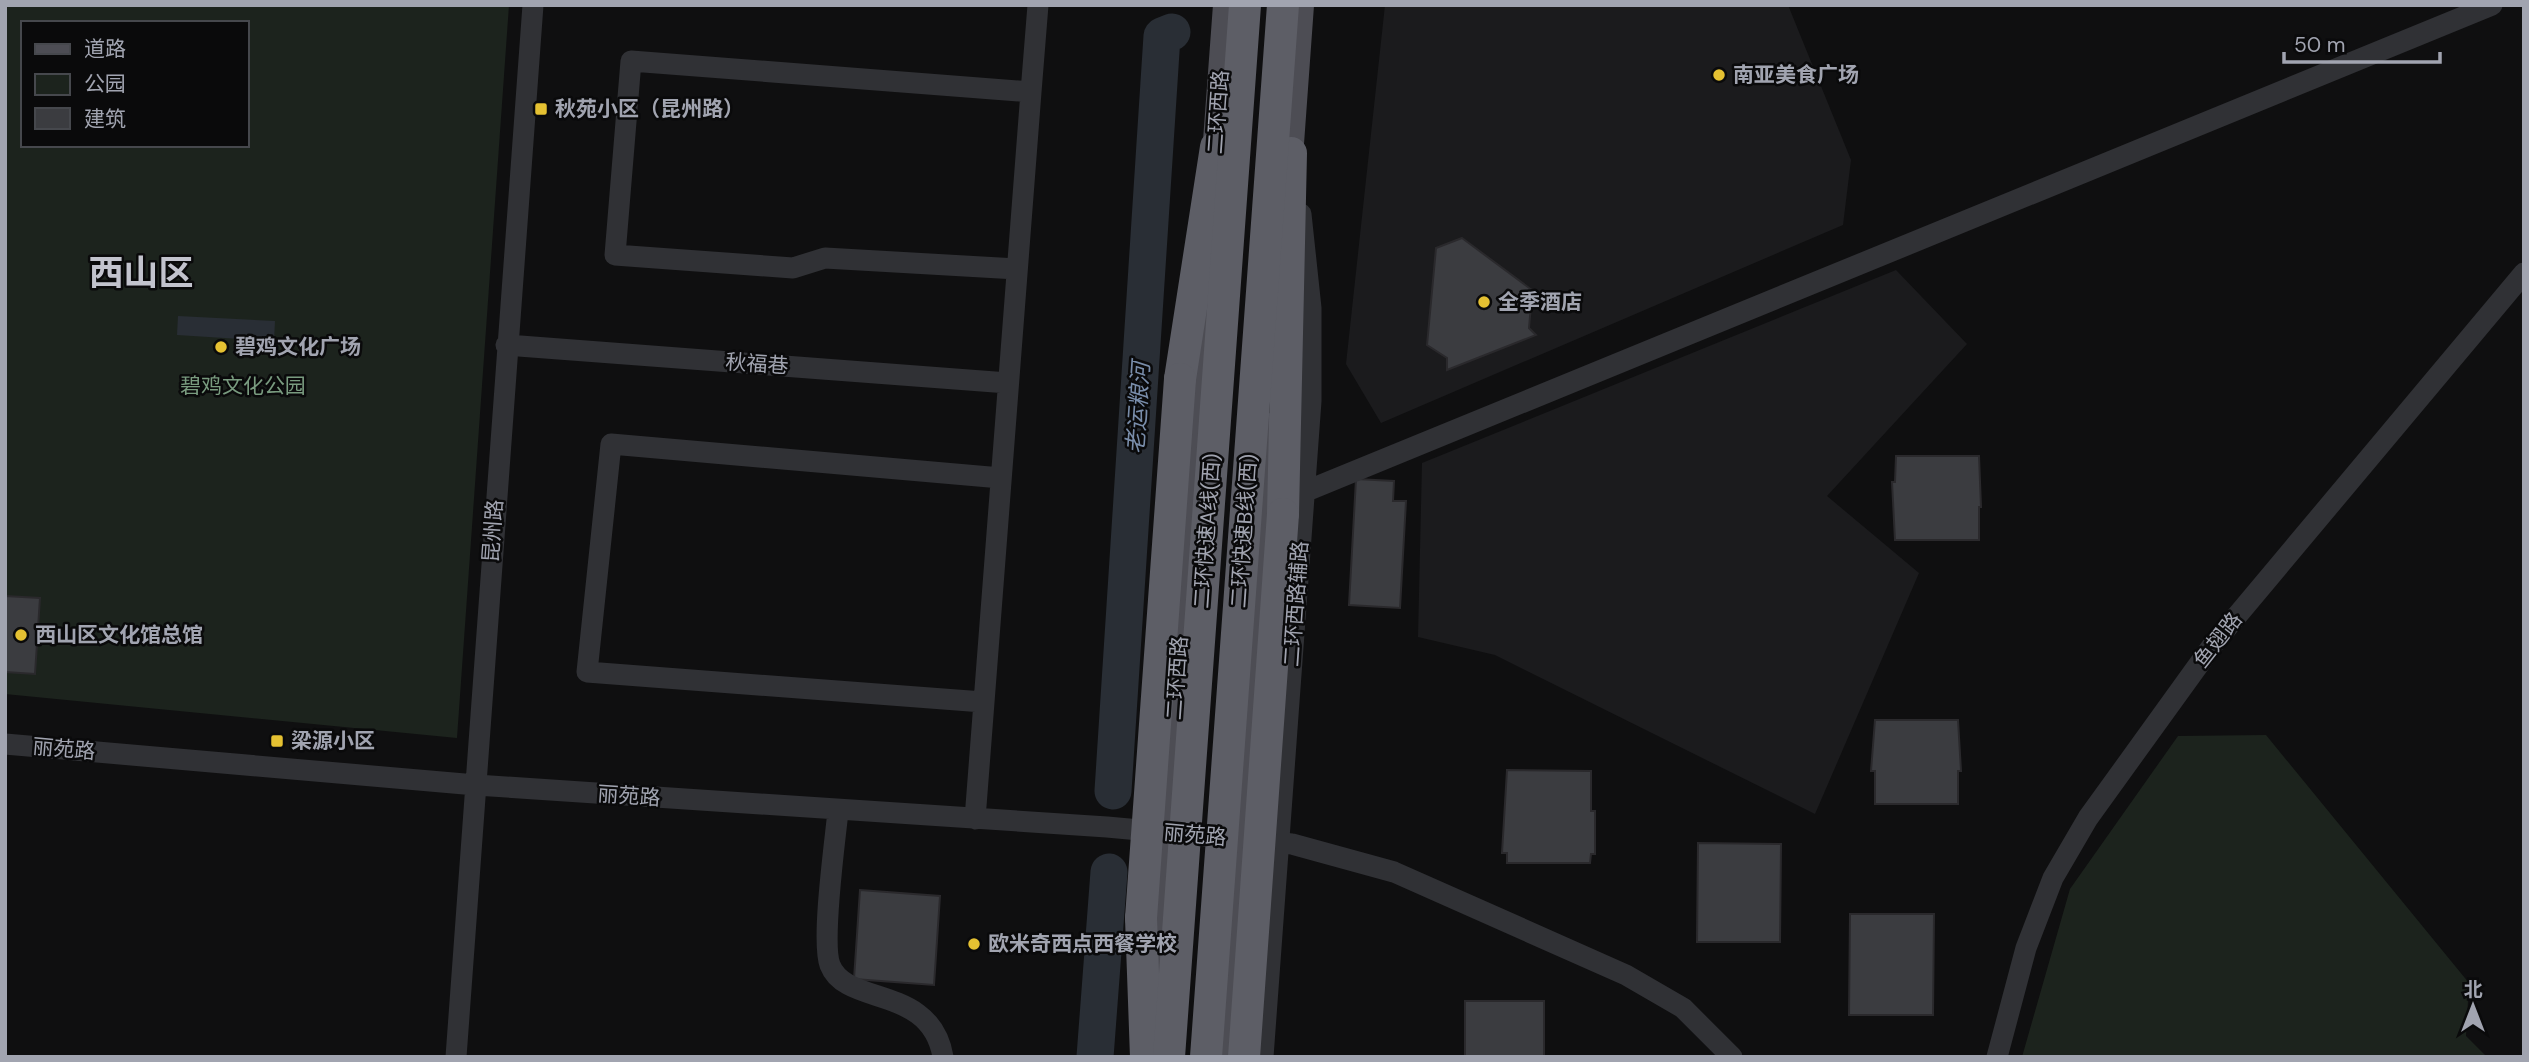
<svg xmlns="http://www.w3.org/2000/svg" width="2529" height="1062" font-family="'DM Sans','Noto Sans SC',sans-serif">
	<style>
		.built { fill: #1b1b1d }
		.green { fill: #1c231d; fill-rule: evenodd }
		.water { fill: #292e35 }
		.lines { fill: none; stroke-linecap: round; stroke-linejoin: round }
		.river { stroke: #292e35; stroke-width: 37 }
		.building { fill: #3b3c40; stroke: #2a292c; stroke-width: 2 }
		.minor { stroke: #303135; stroke-width: 21 }
		.major { stroke: #4d4d54; stroke-width: 26 }
		.highway { stroke: #5d5e66; stroke-width: 32 }
		.highway-bridge { stroke: #5d5e66; stroke-width: 32 }
		.poi-dot { fill: #e5c132; stroke: #0a0a0b; stroke-width: 2.5 }
		.labels { text-anchor: middle; stroke-width: 5; stroke-linejoin: round; paint-order: stroke }
		.poi-label { font-size: 21px; font-weight: bold; fill: #a1a4b0; stroke: #0a0a0b; text-anchor: start }
		.street-label { font-size: 21px; fill: #a1a4b0; stroke: #0a0a0b }
		.park-label { font-size: 21px; fill: #799b7f; stroke: #0a0a0b }
		.water-label { font-size: 23px; font-style: italic; fill: #798daa; stroke: #0a0a0b }
		.town-label { font-size: 35px; font-weight: bold; fill: #c2c3cd; stroke: #0a0a0b }
	</style>
	<rect width="100%" height="100%" fill="#0f0f10"/>
	<!-- built -->
	<path class="built" d="M 1385,5 L 1788,5 L 1851,160 L 1843,225 L 1381,423 L 1346,364 Z
		M 1896,270 L 1967,344 L 1827,496 L 1919,573 L 1815,814 L 1495,655 L 1418,637 L 1422,463 Z"/>
	<!-- green -->
	<path class="green" d="M 5,5 L 509,5 L 457,738 L 5,694 ZM 23,23 L 247,23 L 247,145 L 23,145 Z
		M 2266,735 L 2469,983 L 2466,1036 L 2487,1057 L 2022,1057 L 2070,889 L 2178,736 Z"/>
	<!-- water -->
	<path class="water" d="M 178,316 L 275,321 L 274,341 L 177,335 Z"/>
	<g class="lines">
		<!-- river -->
		<path class="river" d="M 1113,791 L 1162,36 L 1172,32
			M 1095,1057 L 1109,872"/>
	</g>
	<!-- building -->
	<path class="building" d="M 1462,238 L 1544,299 L 1531,305 L 1529,328 L 1536,335 L 1447,370 L 1447,358 L 1427,345 L 1436,248 Z
		M 1896,456 L 1979,456 L 1981,507 L 1979,507 L 1979,540 L 1895,540 L 1892,482 L 1895,482 Z
		M 1356,479 L 1394,481 L 1393,501 L 1406,501 L 1400,608 L 1349,605 Z
		M 5,596 L 40,598 L 35,674 L 5,672 Z
		M 1875,720 L 1958,720 L 1961,771 L 1958,771 L 1958,804 L 1875,804 L 1875,771 L 1871,771 Z
		M 1507,770 L 1591,771 L 1591,811 L 1595,811 L 1595,854 L 1591,854 L 1590,863 L 1507,863 L 1507,853 L 1502,853 Z
		M 1698,843 L 1781,844 L 1780,942 L 1697,942 Z
		M 860,890 L 940,896 L 934,985 L 854,979 Z
		M 1850,914 L 1934,914 L 1933,1015 L 1849,1015 Z
		M 1465,1001 L 1544,1001 L 1544,1057 L 1465,1057 Z"/>
	<g class="lines">
		<!-- minor -->
		<path class="minor" d="M 1031,92 L 1038,5
			M 506,345 L 1008,383
			M 1304,492 L 2492,5
			M 983,702 L 587,672 L 611,444 L 1001,478
			M 5,744 L 476,785 L 1107,827 L 1292,844 L 1394,872 L 1626,975 L 1683,1008 L 1732,1057
			M 838,811 C 835,842 821,941 830,965 C 846,1007 931,984 943,1057
			M 975,819 L 1031,92 L 631,61 L 615,255 L 793,268 L 825,258 L 1017,269
			M 456,1057 L 533,5
			M 1263,1057 L 1311,401 L 1311,308 L 1301,214
			M 1997,1057 L 2026,948 L 2053,878 L 2088,818 L 2215,642 L 2524,273"/>
		<!-- major -->
		<path class="major" d="M 1214,168 L 1226,5
			M 1289,171 L 1301,5
			M 1155,981 L 1204,307
			M 1225,1057 L 1271,426"/>
		<!-- highway -->
		<path class="highway" d="M 1180,379 L 1216,147
			M 1283,514 L 1291,153
			M 1141,918 L 1146,1057"/>
		<!-- highway-bridge -->
		<path class="highway-bridge" d="M 1141,918 L 1180,379
			M 1169,1057 L 1245,5
			M 1206,1057 L 1283,5
			M 1244,1057 L 1283,514"/>
	</g>
	<!-- markers -->
	<g class="poi-dot">
		<circle cx="1719" cy="75" r="7"/>
		<rect x="534" y="102" width="14" height="14" rx="3.5"/>
		<circle cx="1484" cy="302" r="7"/>
		<circle cx="221" cy="347" r="7"/>
		<circle cx="21" cy="635" r="7"/>
		<rect x="270" y="734" width="14" height="14" rx="3.5"/>
		<circle cx="974" cy="944" r="7"/>
	</g>
	<g class="labels">
		<!-- poi labels -->
		<g class="poi-label">
			<text x="1733" y="82">南亚美食广场</text>
			<text x="555" y="116">秋苑小区（昆州路）</text>
			<text x="1498" y="309">全季酒店</text>
			<text x="235" y="354">碧鸡文化广场</text>
			<text x="35" y="642">西山区文化馆总馆</text>
			<text x="291" y="748">梁源小区</text>
			<text x="988" y="951">欧米奇西点西餐学校</text>
		</g>
		<!-- street labels -->
		<g class="street-label">
			<text transform="translate(1218 112) rotate(-86)" y="7">二环西路</text>
			<text transform="translate(757 364) rotate(4)" y="7">秋福巷</text>
			<text transform="translate(493 531) rotate(-86)" y="7">昆州路</text>
			<text transform="translate(1207 531) rotate(-86)" y="7">二环快速A线(西)</text>
			<text transform="translate(1244 531) rotate(-86)" y="7">二环快速B线(西)</text>
			<text transform="translate(1296 604) rotate(-86)" y="7">二环西路辅路</text>
			<text transform="translate(2218 640) rotate(-52)" y="7">鱼翅路</text>
			<text transform="translate(1177 678) rotate(-86)" y="7">二环西路</text>
			<text transform="translate(64 749) rotate(5)" y="7">丽苑路</text>
			<text transform="translate(629 796) rotate(4)" y="7">丽苑路</text>
			<text transform="translate(1195 835) rotate(5)" y="7">丽苑路</text>
		</g>
		<!-- park labels -->
		<g class="park-label">
			<text x="243" y="393">碧鸡文化公园</text>
		</g>
		<!-- water labels -->
		<g class="water-label">
			<text transform="translate(1138 408) rotate(-86)" y="8">老运粮河</text>
		</g>
		<!-- town labels -->
		<g class="town-label">
			<text x="141" y="285">西山区</text>
		</g>
	</g>
	<!-- border -->
	<rect width="2529" height="1062" fill="none" stroke="#a1a4b0" stroke-width="14"/>
	<!-- legend -->
	<rect x="21" y="21" width="228" height="126" fill="#0a0a0b" stroke="#46484d" stroke-width="2"/>
	<rect x="35" y="44" width="35" height="10" fill="#4d4d54" stroke="#46484d" stroke-width="2"/>
	<text x="84" y="56" font-size="21" fill="#a1a4b0">道路</text>
	<rect x="35" y="74" width="35" height="21" fill="#1c231d" stroke="#46484d" stroke-width="2"/>
	<text x="84" y="91" font-size="21" fill="#a1a4b0">公园</text>
	<rect x="35" y="108" width="35" height="21" fill="#3b3c40" stroke="#46484d" stroke-width="2"/>
	<text x="84" y="126" font-size="21" fill="#a1a4b0">建筑</text>
	<!-- north arrow -->
	<g transform="translate(2473 1006)" stroke="#0a0a0b" stroke-width="5" paint-order="stroke">
	<path d="M0-5L12 26L0 18L-12 26Z" fill="#a1a4b0"/>
	<text y="-10" font-size="19" font-weight="bold" text-anchor="middle" fill="#a1a4b0">北</text>
	</g>
	<!-- scale -->
	<path d="M2284 52v10h156v-10" fill="none" stroke="#a1a4b0" stroke-width="3.5"/>
	<text x="2294" y="52" font-size="21" fill="#a1a4b0" stroke="#0a0a0b" stroke-width="5" paint-order="stroke">50 m</text>
</svg>
